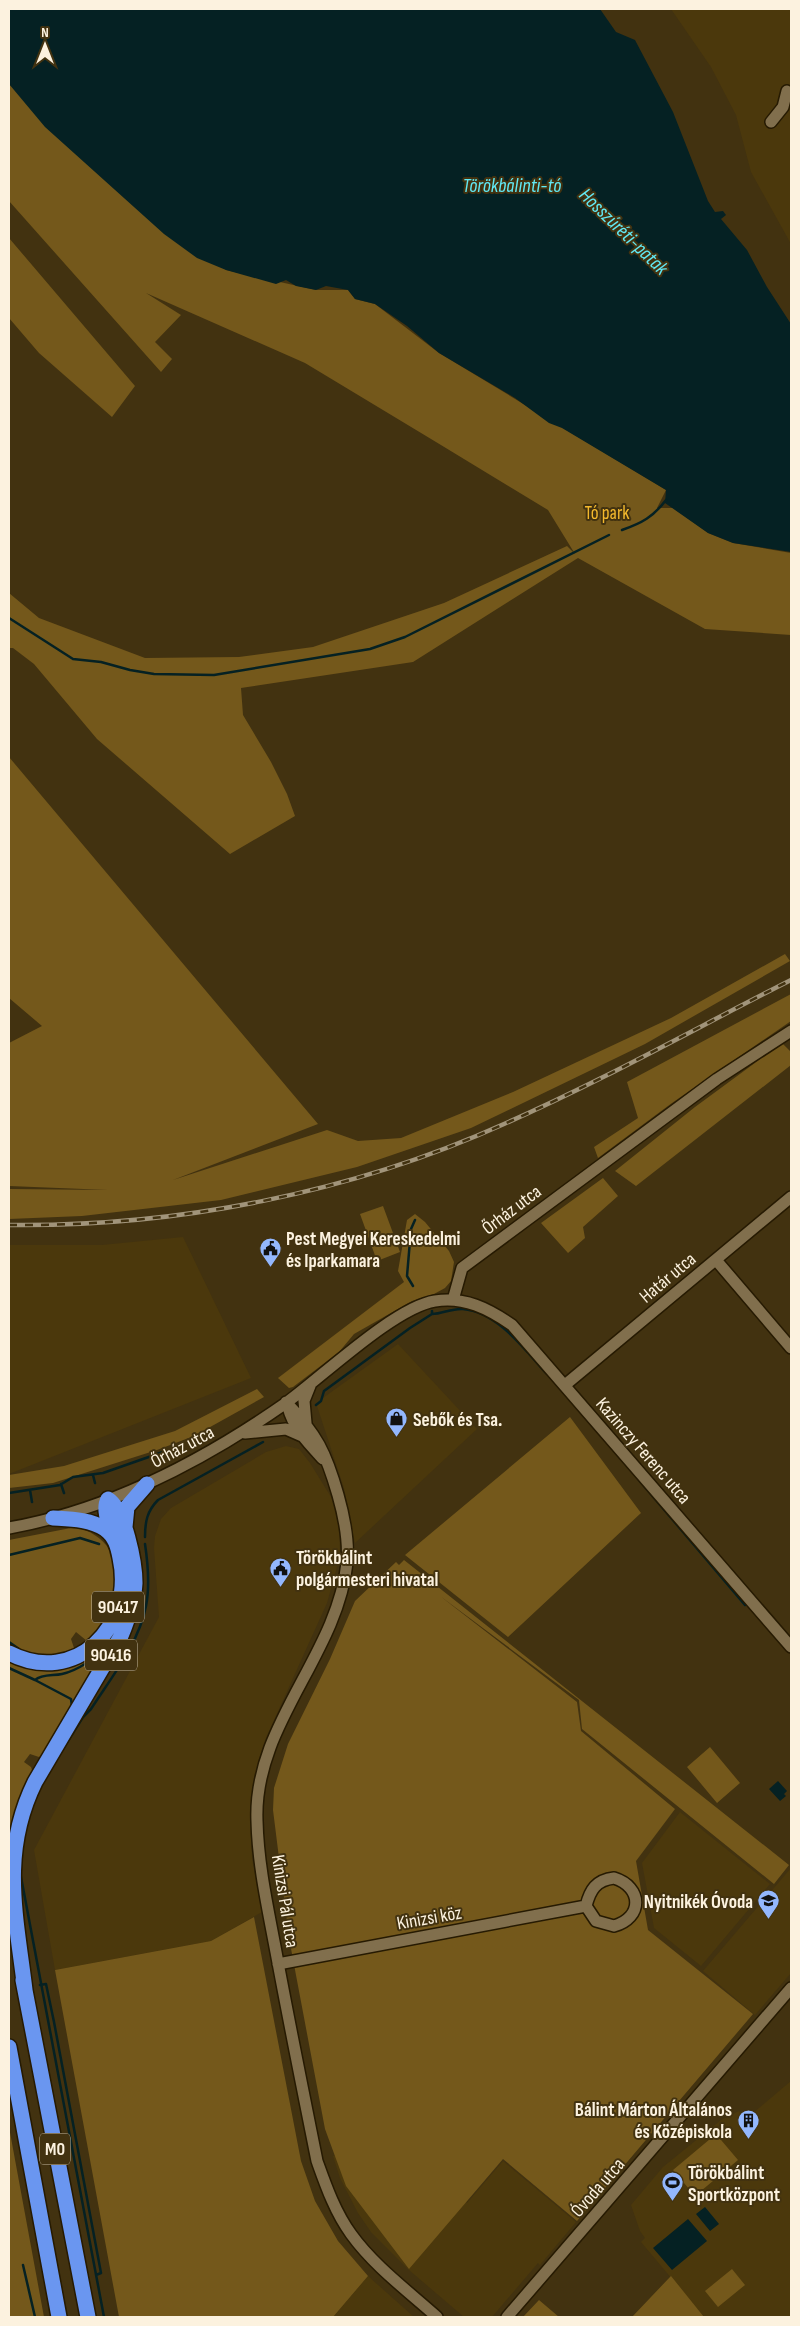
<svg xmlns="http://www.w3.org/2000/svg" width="800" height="2326" font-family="'Sofia Sans Condensed',sans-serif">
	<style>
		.built { fill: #4b380c }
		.green { fill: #74581b }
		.water { fill: #052123 }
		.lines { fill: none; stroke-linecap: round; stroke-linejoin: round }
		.stream { stroke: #052123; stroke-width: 2.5 }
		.minor-casing { stroke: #261a02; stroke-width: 14 }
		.highway-casing { stroke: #261a02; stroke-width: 18 }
		.minor { stroke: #816f4d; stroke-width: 11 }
		.highway { stroke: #6a96f0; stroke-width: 15 }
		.rail-casing { stroke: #a1947a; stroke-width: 4.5 }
		.rail { stroke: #423210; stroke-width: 2.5; stroke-dasharray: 8; stroke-linecap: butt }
		.labels { text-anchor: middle; stroke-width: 4; stroke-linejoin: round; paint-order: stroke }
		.shield { fill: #423210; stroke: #c4b8a1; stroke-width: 1 }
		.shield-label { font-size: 18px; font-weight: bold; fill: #fcf2df }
		.park-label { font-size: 19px; fill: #f4b92d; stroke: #423210 }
		.street-label { font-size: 19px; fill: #fcf2df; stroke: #423210 }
		.poi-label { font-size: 19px; font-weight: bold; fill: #fcf2df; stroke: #423210; text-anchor: start }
		.water-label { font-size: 20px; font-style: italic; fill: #61e9f5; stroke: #423210 }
	</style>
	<rect width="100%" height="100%" fill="#423210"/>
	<!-- built -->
	<path class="built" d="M 671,9 L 791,9 L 791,244 L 751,172 L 736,115 L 711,67 Z
		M 183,1237 L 251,1378 L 9,1474 L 9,1245 L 102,1245 Z
		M 398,1344 L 477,1429 L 355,1543 L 344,1488 L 316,1403 Z
		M 286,1446 L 299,1449 L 310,1463 L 331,1497 L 339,1522 L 340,1556 L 327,1603 L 265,1740 L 257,1766 L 250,1818 L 252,1859 L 262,1912 L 211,1941 L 55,1970 L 34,1850 L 159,1617 L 154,1548 L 155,1536 L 161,1519 L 171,1508 L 266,1452 Z
		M 680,1812 L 770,1884 L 701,1966 L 654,1928 L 642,1863 Z
		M 791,1868 L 791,1973 L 755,2015 L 703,1971 Z
		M 791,2081 L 791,2317 L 704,2317 L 641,2242 L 645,2238 L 640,2231 L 631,2205 L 663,2167 L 721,2120 L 739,2111 L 746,2119 Z
		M 395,2140 L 467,2203 L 503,2161 L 576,2222 L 540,2265 L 538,2263 L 492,2317 L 464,2317 L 409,2270 L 371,2232 L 358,2213 L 340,2178 L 333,2156 Z
		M 368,2276 L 396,2301 L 414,2317 L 333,2317 Z"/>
	<!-- green -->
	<path class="green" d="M 9,84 L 226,270 L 316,290 L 348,290 L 355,299 L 375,304 L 439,353 L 666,490 L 657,508 L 673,508 L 708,533 L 733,543 L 791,553 L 791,635 L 705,629 L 578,558 L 413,662 L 241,688 L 243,715 L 271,762 L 287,794 L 295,816 L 230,854 L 97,739 L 34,664 L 13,648 L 9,648 L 9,593 L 39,618 L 145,658 L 239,657 L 313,647 L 444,603 L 567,546 L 575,554 L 548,510 L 436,442 L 305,363 L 146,293 L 181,315 L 155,342 L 172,359 L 161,372 L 9,201 Z
		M 9,238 L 135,386 L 112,417 L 39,353 L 9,318 Z
		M 9,757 L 318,1124 L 173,1180 L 327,1130 L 358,1141 L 401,1138 L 513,1092 L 671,1018 L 785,954 L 790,961 L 645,1044 L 471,1128 L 357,1167 L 221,1200 L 82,1216 L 9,1219 L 9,1189 L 108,1190 L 9,1186 L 9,1043 L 42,1026 L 9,998 Z
		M 791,994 L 791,1021 L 672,1103 L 598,1158 L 594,1147 L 638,1118 L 627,1082 Z
		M 782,1043 L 791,1052 L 791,1065 L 636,1186 L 615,1171 L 695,1107 Z
		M 603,1178 L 618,1196 L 583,1227 L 585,1238 L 568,1253 L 541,1223 Z
		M 383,1206 L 400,1252 L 377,1261 L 360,1214 Z
		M 415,1214 L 425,1222 L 449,1251 L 454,1262 L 451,1281 L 445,1288 L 434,1294 L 412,1301 L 354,1334 L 339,1352 L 293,1387 L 289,1388 L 278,1378 L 404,1282 L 398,1271 L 407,1220 Z
		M 257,1389 L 264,1397 L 194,1436 L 157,1450 L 53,1483 L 9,1488 L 9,1475 L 64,1466 L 175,1431 Z
		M 570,1417 L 641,1513 L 508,1637 L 405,1555 Z
		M 76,1527 C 90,1531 101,1537 110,1550 C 121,1566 113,1613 101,1628 C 98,1633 92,1637 87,1641 L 76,1632 L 71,1639 L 75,1651 L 51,1659 L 9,1647 L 9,1540 Z
		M 404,1560 L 789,1865 L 774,1884 L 582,1729 L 579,1700 L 440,1596 L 577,1702 L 581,1731 L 675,1809 L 636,1861 L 648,1930 L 753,2014 L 577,2221 L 503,2159 L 409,2269 L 346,2186 L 325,2129 L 289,1938 L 273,1810 L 274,1788 L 288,1744 L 330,1659 L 355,1601 L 396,1562 L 399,1565 Z
		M 110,1637 L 113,1639 L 43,1755 L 39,1757 L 30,1754 L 24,1762 L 31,1767 L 33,1773 L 13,1816 L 9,1833 L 9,1662 C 53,1678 79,1673 110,1637 Z
		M 710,1747 L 740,1783 L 717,1803 L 687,1767 Z
		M 254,1917 L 301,2161 L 315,2201 L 338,2241 L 368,2276 L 333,2317 L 119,2317 L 55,1970 L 211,1941 Z
		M 9,2127 L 44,2317 L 9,2317 Z
		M 716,2134 L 738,2160 L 695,2196 L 673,2170 Z
		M 732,2269 L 745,2285 L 718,2307 L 705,2291 Z
		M 671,2276 L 704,2317 L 632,2317 L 670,2277 Z
		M 539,2300 L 559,2317 L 523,2317 Z"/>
	<!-- water -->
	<path class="water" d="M 9,9 L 600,9 L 616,32 L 635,40 L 673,112 L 708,201 L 715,212 L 723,211 L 726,215 L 721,219 L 747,250 L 767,287 L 791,324 L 791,552 L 733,543 L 708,533 L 665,503 L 666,490 L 562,428 L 549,423 L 515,398 L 439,353 L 407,326 L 375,304 L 355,299 L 348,290 L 326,286 L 316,290 L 296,286 L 286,280 L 276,284 L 226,270 L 197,258 L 164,234 L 45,127 L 9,84 Z
		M 778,1781 L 787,1791 L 784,1794 L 786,1796 L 780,1801 L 769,1789 Z
		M 705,2207 L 719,2224 L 710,2231 L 696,2214 Z
		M 688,2219 L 707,2241 L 672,2270 L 653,2248 Z"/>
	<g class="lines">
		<!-- stream -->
		<path class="stream" d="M 622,530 C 642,523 653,517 666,500
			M 9,618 L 73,659 L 101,662 L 130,670 L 154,674 L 214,675 L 370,649 L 405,637 L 609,535
			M 413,1286 L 407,1276 L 411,1229 L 415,1220
			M 432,1314 C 442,1314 452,1308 463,1309 C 498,1312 525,1350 547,1374
			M 316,1405 L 321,1401 L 324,1391 L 410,1328 L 432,1314 L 432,1311
			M 93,1475 L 95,1483
			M 639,1480 L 745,1605
			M 61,1484 L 64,1493
			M 30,1490 L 32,1502
			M 9,1493 L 60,1485 L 73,1477 L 103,1473 L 163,1452
			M 145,1537 C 145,1522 147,1511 158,1500 L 263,1442
			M 9,1555 L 80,1538 L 99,1544
			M 9,1642 L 19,1649
			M 9,1668 L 35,1680 C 42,1674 53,1676 62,1674 C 80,1670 95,1658 108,1644
			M 35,1680 L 71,1699 L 72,1706
			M 59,1755 L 83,1717 L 91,1709 C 111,1678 139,1643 146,1606 C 150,1586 148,1564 145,1544
			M 21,1877 L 104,2317
			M 40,1985 L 46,1984 L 54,2022 L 101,2273 L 96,2275
			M 23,2265 L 35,2317"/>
		<defs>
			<path id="minor" d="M 771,122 L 783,107 L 787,91
				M 716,1260 L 791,1348
				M 453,1300 L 462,1268 L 717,1079 L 791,1031
				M 565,1385 L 791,1197
				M 286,1402 C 317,1434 326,1453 338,1495 C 344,1516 349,1541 347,1563 C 337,1656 253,1725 257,1821 C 258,1865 268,1909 276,1952 C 289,2022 303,2091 317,2161 C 326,2186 335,2212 351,2234 C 374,2266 408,2291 437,2317
				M 288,1407 C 293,1428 309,1444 323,1459
				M 306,1423 L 304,1401 L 310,1386
				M 245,1433 L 286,1429 L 302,1436
				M 9,1528 C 110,1510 203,1461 286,1403 C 322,1377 395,1307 435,1301 C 464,1296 489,1309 512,1325 L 791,1647
				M 614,1878 C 643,1887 643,1918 614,1926 L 596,1921 L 586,1906 C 590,1890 596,1880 614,1878 Z
				M 278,1964 L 586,1906
				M 507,2317 L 791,1988"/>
			<path id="highway" d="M 125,1527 L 127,1507 L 147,1484
				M 9,1653 C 75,1687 135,1627 120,1558 C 118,1547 115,1536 105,1529 C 90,1519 70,1519 53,1518
				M 23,1980 L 88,2317
				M 25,1990 C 16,1915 0,1853 35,1782 L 121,1636 C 128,1619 134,1602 135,1583 C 135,1563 125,1510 108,1499 C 102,1510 110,1526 114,1537
				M 9,2047 L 59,2317"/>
		</defs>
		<!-- minor casing -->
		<use href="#minor" class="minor-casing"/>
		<!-- highway casing -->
		<use href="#highway" class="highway-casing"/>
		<!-- minor -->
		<use href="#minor" class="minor"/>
		<!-- highway -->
		<use href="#highway" class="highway"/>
		<defs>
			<path id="rail" d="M 9,1225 C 177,1227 351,1193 504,1124 C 602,1081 696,1028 791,980"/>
		</defs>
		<!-- rail casing -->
		<use href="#rail" class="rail-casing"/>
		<!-- rail -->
		<use href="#rail" class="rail"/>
	</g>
	<!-- icons -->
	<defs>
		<symbol id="civic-pin" viewBox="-11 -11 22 30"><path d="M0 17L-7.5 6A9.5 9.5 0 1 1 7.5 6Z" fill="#93b7fd" stroke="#423210"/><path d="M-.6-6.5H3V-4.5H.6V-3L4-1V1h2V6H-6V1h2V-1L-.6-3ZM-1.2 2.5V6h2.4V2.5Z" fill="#111"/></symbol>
		<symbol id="shop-pin" viewBox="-11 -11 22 30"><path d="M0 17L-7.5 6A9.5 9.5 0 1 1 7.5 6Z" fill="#93b7fd" stroke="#423210"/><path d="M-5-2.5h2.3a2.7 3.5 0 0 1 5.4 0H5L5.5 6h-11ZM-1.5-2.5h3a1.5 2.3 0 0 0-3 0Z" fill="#111"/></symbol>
		<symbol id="school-pin" viewBox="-11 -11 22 30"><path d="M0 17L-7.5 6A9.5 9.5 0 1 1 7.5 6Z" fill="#93b7fd" stroke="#423210"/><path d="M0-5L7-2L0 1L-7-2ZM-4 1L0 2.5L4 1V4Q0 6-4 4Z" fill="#111"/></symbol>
		<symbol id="building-pin" viewBox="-11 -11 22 30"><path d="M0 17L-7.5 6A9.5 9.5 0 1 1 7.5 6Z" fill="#93b7fd" stroke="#423210"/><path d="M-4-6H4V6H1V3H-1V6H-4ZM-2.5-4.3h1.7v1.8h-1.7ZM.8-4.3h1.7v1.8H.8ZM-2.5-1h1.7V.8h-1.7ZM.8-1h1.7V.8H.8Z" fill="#111"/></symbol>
		<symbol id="stadium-pin" viewBox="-11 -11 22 30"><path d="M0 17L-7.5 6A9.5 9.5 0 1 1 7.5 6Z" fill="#93b7fd" stroke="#423210"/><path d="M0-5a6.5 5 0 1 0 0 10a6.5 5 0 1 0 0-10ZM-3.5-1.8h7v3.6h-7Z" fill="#111"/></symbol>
	</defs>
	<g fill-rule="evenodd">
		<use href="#civic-pin" x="258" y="1236" width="25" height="34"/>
		<use href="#shop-pin" x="384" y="1406" width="25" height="34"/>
		<use href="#civic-pin" x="268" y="1556" width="25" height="34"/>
		<use href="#school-pin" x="756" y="1888" width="25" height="34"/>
		<use href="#building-pin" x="736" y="2108" width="25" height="34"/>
		<use href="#stadium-pin" x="660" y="2170" width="25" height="34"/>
	</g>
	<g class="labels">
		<!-- shield labels -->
		<g class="shield">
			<rect x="92" y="1591.5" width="52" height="31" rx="4"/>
			<rect x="85" y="1639.5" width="52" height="31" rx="4"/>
			<rect x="40" y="2133.5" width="30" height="31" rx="4"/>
		</g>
		<g class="shield-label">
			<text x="118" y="1613">90417</text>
			<text x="111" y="1661">90416</text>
			<text x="55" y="2155">M0</text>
		</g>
		<!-- park labels -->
		<g class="park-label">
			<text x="607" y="519">Tó park</text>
		</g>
		<!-- street labels -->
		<g class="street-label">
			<text transform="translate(511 1209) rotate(-37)" y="7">Őrház utca</text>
			<text transform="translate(667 1277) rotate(-40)" y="7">Határ utca</text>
			<text transform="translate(182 1446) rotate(-28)" y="7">Őrház utca</text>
			<text transform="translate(644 1450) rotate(49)" y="7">Kazinczy Ferenc utca</text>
			<text transform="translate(286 1901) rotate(81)" y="7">Kinizsi Pál utca</text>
			<text transform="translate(429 1917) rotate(-10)" y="7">Kinizsi köz</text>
			<text transform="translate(597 2187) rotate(-49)" y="7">Óvoda utca</text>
		</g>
		<!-- poi labels -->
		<g class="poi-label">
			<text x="286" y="1245">Pest Megyei Kereskedelmi<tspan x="286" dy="22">és Iparkamara</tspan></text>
			<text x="413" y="1426">Sebők és Tsa.</text>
			<text x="296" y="1564">Törökbálint<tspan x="296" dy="22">polgármesteri hivatal</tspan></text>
			<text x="753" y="1908" text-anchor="end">Nyitnikék Óvoda</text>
			<text x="732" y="2116" text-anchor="end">Bálint Márton Általános<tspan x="732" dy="22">és Középiskola</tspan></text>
			<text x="688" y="2179">Törökbálint<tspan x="688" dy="22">Sportközpont</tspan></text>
		</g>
		<!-- water labels -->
		<g class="water-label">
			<text x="512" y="192">Törökbálinti-tó</text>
			<text transform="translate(624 231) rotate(44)" y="7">Hosszúréti-patak</text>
		</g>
	</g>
	<!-- border -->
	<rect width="800" height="2326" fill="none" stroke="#fcf2df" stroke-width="20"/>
	<!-- north arrow -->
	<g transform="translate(45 45)" stroke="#423210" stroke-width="4" paint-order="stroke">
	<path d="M0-4L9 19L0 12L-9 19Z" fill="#fcf2df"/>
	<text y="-8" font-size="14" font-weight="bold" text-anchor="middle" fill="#fcf2df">N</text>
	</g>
</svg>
